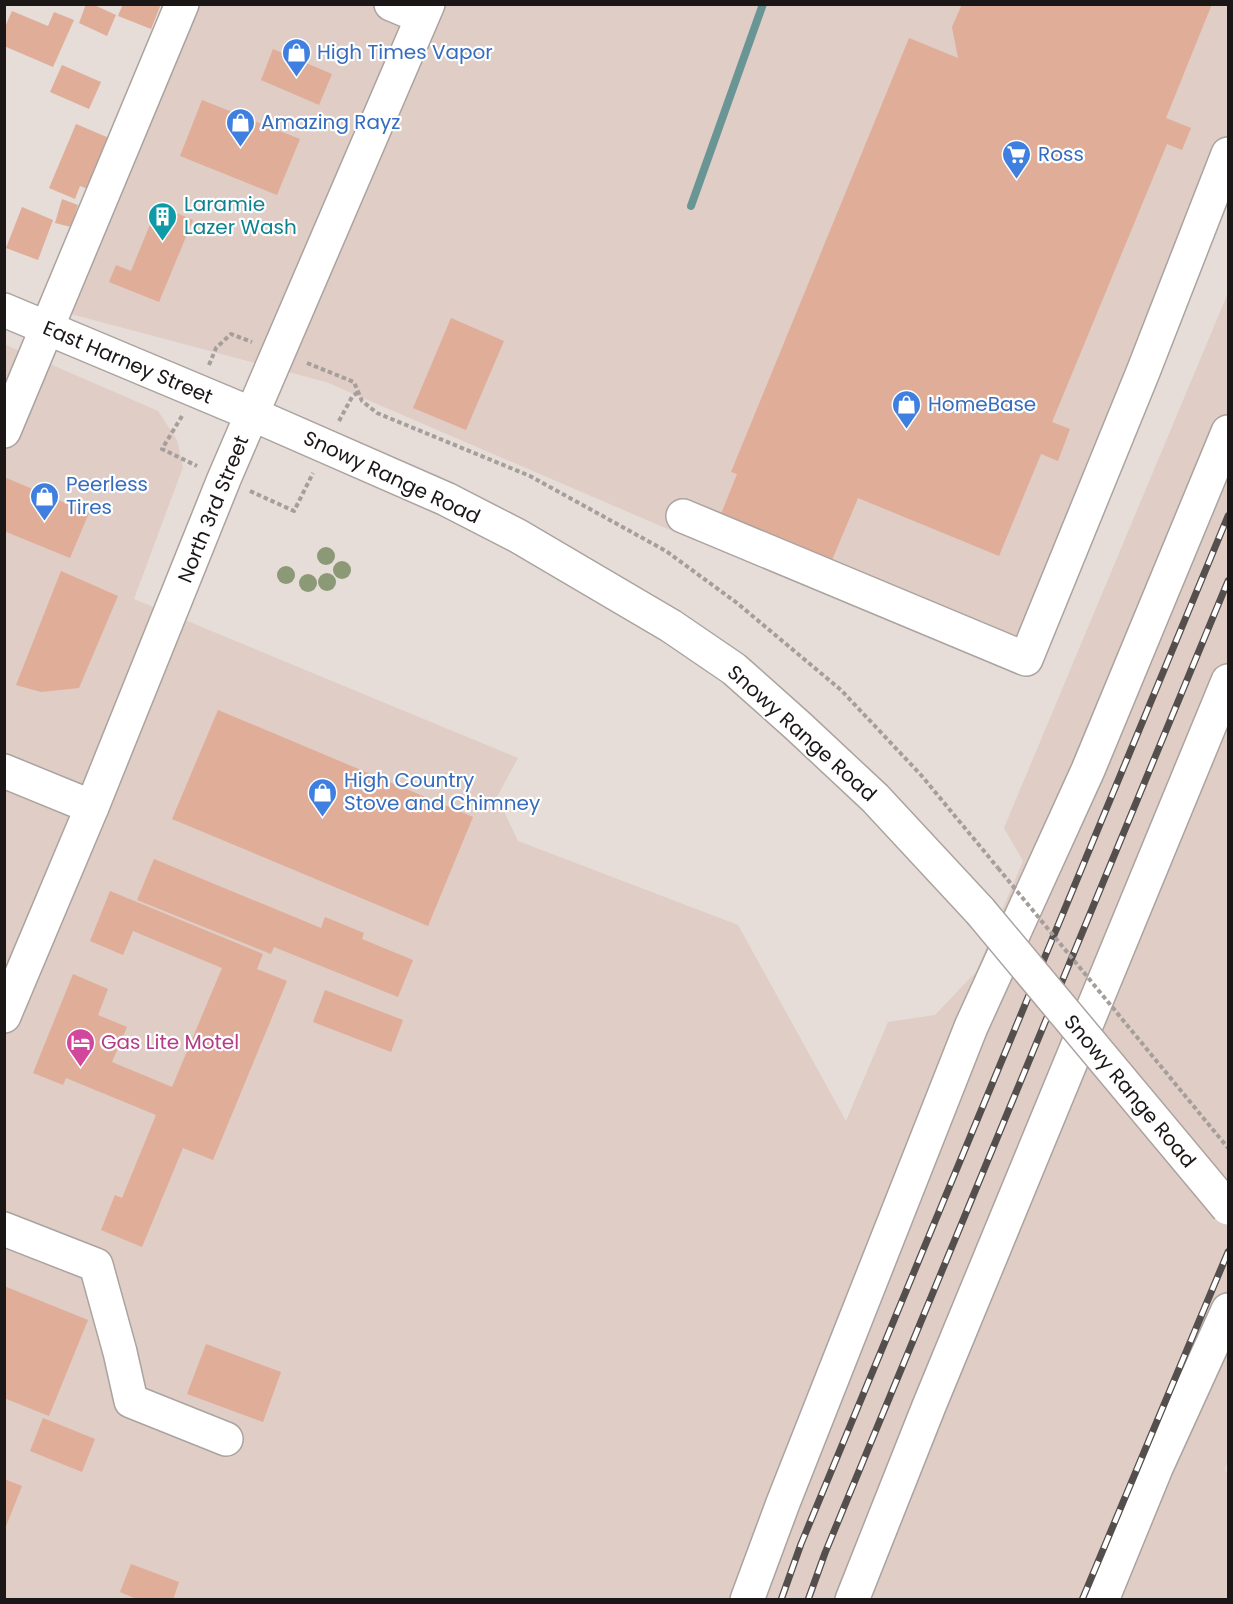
<svg xmlns="http://www.w3.org/2000/svg" width="1233" height="1604" font-family="Poppins,sans-serif">
	<style>
		.built { fill: #dfcdc6 }
		.lines { fill: none; stroke-linecap: round; stroke-linejoin: round }
		.stream { stroke: #699695; stroke-width: 8 }
		.building { fill: #dfad98 }
		.minor-casing { stroke: #aba39f; stroke-width: 36 }
		.major-casing { stroke: #aba39f; stroke-width: 36 }
		.path { stroke: #a59e9b; stroke-width: 4; stroke-dasharray: 4.5 3; stroke-linecap: butt }
		.minor { stroke: #fff; stroke-width: 33 }
		.major { stroke: #fff; stroke-width: 33 }
		.rail-casing { stroke: #544f4d; stroke-width: 7 }
		.rail { stroke: #fff; stroke-width: 4.5; stroke-dasharray: 14; stroke-linecap: butt }
		.major-bridge-casing { stroke: #aba39f; stroke-width: 36; stroke-linecap: butt }
		.path-bridge { stroke: #a59e9b; stroke-width: 4; stroke-dasharray: 4.5 3; stroke-linecap: butt }
		.major-bridge { stroke: #fff; stroke-width: 33 }
		.tree { fill: #8c9976 }
		.labels { text-anchor: middle; stroke-width: 4.5; stroke-linejoin: round; paint-order: stroke }
		.shop-label { font-size: 20px; fill: #366cbe; stroke: #fff; text-anchor: start }
		.culture-label { font-size: 20px; fill: #0d838f; stroke: #fff; text-anchor: start }
		.street-label { font-size: 20px; fill: #1a1716; stroke: #fff }
		.hotel-label { font-size: 20px; fill: #b23c85; stroke: #fff; text-anchor: start }
	</style>
	<rect width="100%" height="100%" fill="#e6dcd8"/>
	<!-- built -->
	<path class="built" d="M 182,5 L 1228,5 L 1228,154 L 1026,659 L 704,525 L 698,542 L 326,382 L 56,310 Z
		M 1228,293 L 1228,1460 L 1225,1469 L 1228,1475 L 1228,1599 L 5,1599 L 4,344 L 158,411 L 177,440 L 183,467 L 134,599 L 518,758 L 497,797 L 518,841 L 738,925 L 846,1121 L 888,1022 L 935,1015 L 976,972 L 1023,861 L 1004,828 Z"/>
	<g class="lines">
		<!-- stream -->
		<path class="stream" d="M 691,206 L 763,4"/>
	</g>
	<!-- building -->
	<path class="building" d="M 86,4 L 92,4 L 116,15 L 107,36 L 79,23 Z
		M 123,4 L 161,4 L 151,29 L 118,16 Z
		M 962,4 L 1212,4 L 1166,118 L 1191,128 L 1182,150 L 1167,144 L 1052,422 L 1070,429 L 1058,461 L 1041,454 L 999,556 L 858,498 L 830,565 L 719,519 L 737,474 L 731,472 L 909,38 L 958,58 L 952,27 Z
		M 12,11 L 48,26 L 54,12 L 74,20 L 53,67 L 4,46 L 4,29 Z
		M 273,49 L 332,74 L 319,105 L 261,80 Z
		M 62,65 L 101,82 L 89,109 L 50,92 Z
		M 202,100 L 300,139 L 277,195 L 180,156 Z
		M 76,124 L 109,138 L 88,189 L 80,186 L 75,199 L 49,188 Z
		M 62,199 L 78,205 L 71,227 L 55,223 Z
		M 158,205 L 193,220 L 159,302 L 109,282 L 116,265 L 131,271 Z
		M 22,207 L 53,220 L 38,260 L 6,248 Z
		M 451,318 L 504,341 L 466,430 L 413,408 Z
		M 4,477 L 89,513 L 70,558 L 4,531 Z
		M 61,571 L 118,596 L 79,688 L 41,692 L 16,685 Z
		M 218,710 L 473,817 L 428,926 L 172,819 Z
		M 154,859 L 321,928 L 325,917 L 364,933 L 362,939 L 413,960 L 398,997 L 274,947 L 271,954 L 137,900 Z
		M 110,891 L 263,954 L 257,969 L 287,981 L 213,1160 L 183,1148 L 142,1247 L 101,1230 L 115,1195 L 122,1198 L 156,1115 L 66,1078 L 63,1085 L 33,1073 L 73,974 L 108,989 L 98,1015 L 127,1027 L 112,1062 L 172,1087 L 222,968 L 133,931 L 123,955 L 90,941 Z
		M 325,990 L 403,1020 L 391,1052 L 313,1022 Z
		M 4,1286 L 88,1320 L 49,1416 L 4,1398 Z
		M 206,1344 L 281,1372 L 263,1422 L 187,1394 Z
		M 43,1418 L 95,1439 L 82,1472 L 30,1451 Z
		M 4,1479 L 22,1486 L 5,1529 L 4,1529 Z
		M 131,1564 L 179,1582 L 173,1600 L 139,1600 L 120,1592 Z"/>
	<g class="lines">
		<defs>
			<path id="minor" d="M 391,4 L 422,17
				M 4,431 L 182,4
				M 683,516 L 1026,659 L 1143,372 L 1228,154
				M 4,771 L 92,807
				M 4,1229 L 96,1265 L 120,1352 L 131,1401 L 226,1439
				M 747,1600 L 783,1503 L 971,1027 L 1088,770 L 1228,432
				M 852,1600 L 929,1406 L 1228,681
				M 1102,1600 L 1156,1468 L 1228,1310"/>
			<path id="major" d="M 4,310 L 252,414 L 446,499 L 518,536 L 671,626 L 734,669 L 798,726 L 875,798 L 980,911
				M 4,1016 L 92,807 L 224,479 L 428,4"/>
		</defs>
		<!-- minor casing -->
		<use href="#minor" class="minor-casing"/>
		<!-- major casing -->
		<use href="#major" class="major-casing"/>
		<!-- path -->
		<path class="path" d="M 307,363 L 354,382 L 362,401 L 377,413 L 530,476 L 666,551 L 737,603 L 841,690 L 921,775 L 998,868
			M 209,365 L 216,348 L 231,334 L 252,342
			M 182,416 L 162,449 L 197,466
			M 339,421 L 352,397 L 358,392
			M 250,491 L 294,511 L 313,473"/>
		<!-- minor -->
		<use href="#minor" class="minor"/>
		<!-- major -->
		<use href="#major" class="major"/>
		<defs>
			<path id="rail" d="M 781,1600 L 801,1544 L 1228,516
				M 808,1600 L 825,1553 L 1228,581
				M 1082,1600 L 1228,1252"/>
		</defs>
		<!-- rail casing -->
		<use href="#rail" class="rail-casing"/>
		<!-- rail -->
		<use href="#rail" class="rail"/>
		<defs>
			<path id="major-bridge" d="M 980,911 L 1228,1208"/>
		</defs>
		<!-- major-bridge casing -->
		<use href="#major-bridge" class="major-bridge-casing"/>
		<!-- path-bridge -->
		<path class="path-bridge" d="M 998,868 L 1228,1148"/>
		<!-- major-bridge -->
		<use href="#major-bridge" class="major-bridge"/>
	</g>
	<!-- trees -->
	<g class="tree">
		<circle cx="326" cy="556" r="9"/>
		<circle cx="342" cy="570" r="9"/>
		<circle cx="286" cy="575" r="9"/>
		<circle cx="327" cy="582" r="9"/>
		<circle cx="308" cy="583" r="9"/>
	</g>
	<!-- icons -->
	<defs>
		<symbol id="shop-pin" viewBox="-11 -11 22 30"><path d="M0 17L-7.5 6A9.5 9.5 0 1 1 7.5 6Z" fill="#3f7fe0" stroke="#fff"/><path d="M-5-2.5h2.3a2.7 3.5 0 0 1 5.4 0H5L5.5 6h-11ZM-1.5-2.5h3a1.5 2.3 0 0 0-3 0Z" fill="#fff"/></symbol>
		<symbol id="supermarket-pin" viewBox="-11 -11 22 30"><path d="M0 17L-7.5 6A9.5 9.5 0 1 1 7.5 6Z" fill="#3f7fe0" stroke="#fff"/><path d="M-6-5.5h2.5l.6 2H6L4.5 2H-2.5L-4.4-4H-6ZM-1.5 3.2a1.3 1.3 0 1 0 .1 0ZM3 3.2a1.3 1.3 0 1 0 .1 0Z" fill="#fff"/></symbol>
		<symbol id="building-pin" viewBox="-11 -11 22 30"><path d="M0 17L-7.5 6A9.5 9.5 0 1 1 7.5 6Z" fill="#0f9aa8" stroke="#fff"/><path d="M-4-6H4V6H1V3H-1V6H-4ZM-2.5-4.3h1.7v1.8h-1.7ZM.8-4.3h1.7v1.8H.8ZM-2.5-1h1.7V.8h-1.7ZM.8-1h1.7V.8H.8Z" fill="#fff"/></symbol>
		<symbol id="hotel-pin" viewBox="-11 -11 22 30"><path d="M0 17L-7.5 6A9.5 9.5 0 1 1 7.5 6Z" fill="#d1479c" stroke="#fff"/><path d="M-6-4.5h1.5V1H6V5H4.5V3h-9V5H-6ZM-4 0a1.8 1.8 0 1 1 3.6 0ZM.5 0V-2.5h3Q6-2.5 6 0Z" fill="#fff"/></symbol>
	</defs>
	<g fill-rule="evenodd">
		<use href="#shop-pin" x="280" y="36" width="33" height="45"/>
		<use href="#shop-pin" x="224" y="106" width="33" height="45"/>
		<use href="#supermarket-pin" x="1000" y="138" width="33" height="45"/>
		<use href="#building-pin" x="146" y="200" width="33" height="45"/>
		<use href="#shop-pin" x="890" y="388" width="33" height="45"/>
		<use href="#shop-pin" x="28" y="480" width="33" height="45"/>
		<use href="#shop-pin" x="306" y="776" width="33" height="45"/>
		<use href="#hotel-pin" x="64" y="1026" width="33" height="45"/>
	</g>
	<g class="labels">
		<!-- shop labels -->
		<g class="shop-label">
			<text x="317" y="59">High Times Vapor</text>
			<text x="261" y="129">Amazing Rayz</text>
			<text x="1038" y="161">Ross</text>
			<text x="928" y="411">HomeBase</text>
			<text x="66" y="491">Peerless<tspan x="66" dy="23">Tires</tspan></text>
			<text x="344" y="787">High Country<tspan x="344" dy="23">Stove and Chimney</tspan></text>
		</g>
		<!-- culture labels -->
		<g class="culture-label">
			<text x="184" y="211">Laramie<tspan x="184" dy="23">Lazer Wash</tspan></text>
		</g>
		<!-- street labels -->
		<g class="street-label">
			<text transform="translate(128 362) rotate(23)" y="7">East Harney Street</text>
			<text transform="translate(392 477) rotate(25)" y="7">Snowy Range Road</text>
			<text transform="translate(213 509) rotate(-68)" y="7">North 3rd Street</text>
			<text transform="translate(802 733) rotate(42)" y="7">Snowy Range Road</text>
			<text transform="translate(1130 1091) rotate(50)" y="7">Snowy Range Road</text>
		</g>
		<!-- hotel labels -->
		<g class="hotel-label">
			<text x="101" y="1049">Gas Lite Motel</text>
		</g>
	</g>
	<!-- border -->
	<rect width="1233" height="1604" fill="none" stroke="#1a1716" stroke-width="12"/>
</svg>
